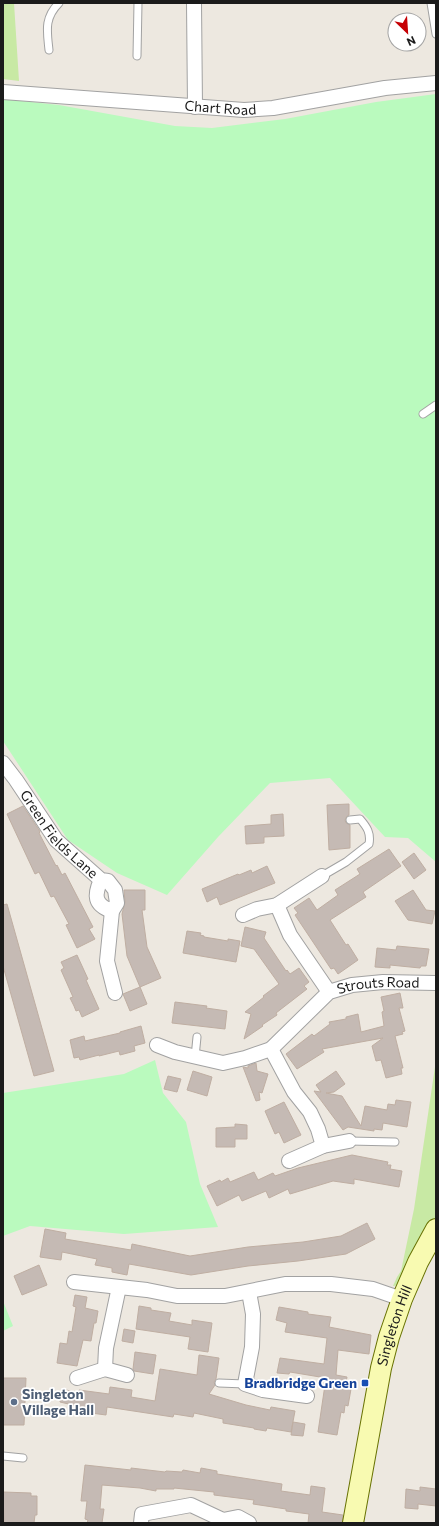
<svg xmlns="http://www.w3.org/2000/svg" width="439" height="1526" font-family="Commissioner,sans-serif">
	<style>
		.grass { fill: #c8e9a4 }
		.park { fill: #bafabe }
		.building { fill: #c5bab4; stroke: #bfaea2 }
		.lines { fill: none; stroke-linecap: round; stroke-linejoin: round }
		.lane-casing { stroke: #a2a2a2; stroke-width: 9 }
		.street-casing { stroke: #a2a2a2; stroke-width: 16 }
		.secondary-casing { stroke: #687203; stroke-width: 22 }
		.lane { stroke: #fff; stroke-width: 7 }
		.street { stroke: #fff; stroke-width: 14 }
		.secondary { stroke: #f8fab1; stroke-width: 20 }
		.transit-dot { fill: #1a4fb4; stroke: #fff; stroke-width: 1.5 }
		.service-dot { fill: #5c6f8a; stroke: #fff; stroke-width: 1.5 }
		.labels { text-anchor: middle; stroke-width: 3.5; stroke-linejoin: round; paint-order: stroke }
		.street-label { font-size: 14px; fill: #1b1b1b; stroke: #fff }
		.transit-label { font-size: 14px; font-weight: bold; fill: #164399; stroke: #fff; text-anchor: end }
		.service-label { font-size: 14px; font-weight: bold; fill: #4e5e75; stroke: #fff; text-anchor: start }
	</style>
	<rect width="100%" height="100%" fill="#ede8e0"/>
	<!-- grass -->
	<path class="grass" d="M 3,3 L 14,3 L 19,81 L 3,79 Z
		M 436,1060 L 436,1223 L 400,1285 L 393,1286 L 397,1277 L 401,1271 L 414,1209 Z"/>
	<!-- park -->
	<path class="park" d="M 436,94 L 436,862 L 408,838 L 385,837 L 330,778 L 270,783 L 218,837 L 167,895 L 117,873 L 68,840 L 3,741 L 3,99 L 59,105 L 175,126 L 212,128 L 285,119 L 376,102 Z
		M 155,1060 L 163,1093 L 186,1122 L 200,1184 L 218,1227 L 124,1234 L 30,1226 L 3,1236 L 3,1093 L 124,1074 Z
		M 3,1301 L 13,1326 L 3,1331 Z"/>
	<!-- building -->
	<path class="building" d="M 349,804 L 349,815 L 347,816 L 345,820 L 346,823 L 350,825 L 350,848 L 329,850 L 327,805 Z
		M 23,806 L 39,830 L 40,832 L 39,833 L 56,866 L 57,865 L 62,875 L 65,873 L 93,927 L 89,929 L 95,939 L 77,948 L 66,925 L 69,924 L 54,896 L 51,897 L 39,872 L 35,874 L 7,814 Z
		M 283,814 L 284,836 L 264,837 L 264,843 L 246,844 L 245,826 L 271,824 L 271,815 Z
		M 389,849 L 401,866 L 363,892 L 366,897 L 330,920 L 346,945 L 348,944 L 358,960 L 338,974 L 334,968 L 331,969 L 295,915 L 298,913 L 294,908 L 309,898 L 317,910 L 338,895 L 335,890 L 360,874 L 357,869 Z
		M 414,853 L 426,870 L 414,879 L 402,862 Z
		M 267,866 L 275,883 L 220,905 L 217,897 L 207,902 L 202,889 L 238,874 L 239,875 L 251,870 L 252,873 Z
		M 124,890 L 145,890 L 145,910 L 142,910 L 147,947 L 161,978 L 140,987 L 127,956 L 122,914 L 125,902 Z
		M 413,890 L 426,910 L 435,911 L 432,924 L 408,920 L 395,901 Z
		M 7,904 L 54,1071 L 34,1076 L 3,966 L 3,905 Z
		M 245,927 L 266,932 L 264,938 L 286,971 L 287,970 L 290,974 L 299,968 L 309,982 L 304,986 L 307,989 L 276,1013 L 277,1015 L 262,1025 L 263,1026 L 244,1039 L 251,1014 L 245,1012 L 264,997 L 263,996 L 279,984 L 254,949 L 241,946 Z
		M 187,931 L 201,933 L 200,935 L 204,936 L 204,937 L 228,941 L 228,939 L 240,941 L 236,962 L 183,953 Z
		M 397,946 L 429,949 L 426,966 L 421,966 L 420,968 L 390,965 L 390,968 L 375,967 L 377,948 L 396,950 Z
		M 77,955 L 88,979 L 86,980 L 99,1009 L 82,1017 L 79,1010 L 76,1011 L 74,1006 L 70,998 L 73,997 L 61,970 L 64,968 L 61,962 Z
		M 140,987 L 147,1004 L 130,1011 L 123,994 Z
		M 400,993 L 403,1008 L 399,1008 L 405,1031 L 402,1032 L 403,1034 L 395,1036 L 403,1068 L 401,1068 L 402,1074 L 386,1078 L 381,1060 L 376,1061 L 372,1046 L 383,1038 L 322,1049 L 324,1052 L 297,1069 L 286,1054 L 312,1034 L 314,1036 L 330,1024 L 329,1022 L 346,1019 L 346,1017 L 358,1014 L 361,1032 L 384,1026 L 382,1012 L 384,1011 L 381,997 Z
		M 175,1002 L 207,1006 L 206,1008 L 227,1011 L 225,1029 L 172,1023 Z
		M 141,1026 L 145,1043 L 134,1046 L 135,1051 L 120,1055 L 119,1051 L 99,1056 L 99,1055 L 80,1060 L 79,1057 L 74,1058 L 70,1040 L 84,1036 L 85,1041 L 120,1033 L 120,1032 Z
		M 256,1063 L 257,1071 L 268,1074 L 262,1093 L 259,1092 L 260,1100 L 256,1101 L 243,1067 L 248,1068 L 248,1066 Z
		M 193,1071 L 212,1077 L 207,1096 L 187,1090 Z
		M 336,1071 L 345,1084 L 334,1092 L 326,1093 L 342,1096 L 361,1126 L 365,1106 L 387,1110 L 388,1104 L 395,1105 L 396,1100 L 411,1102 L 407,1127 L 383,1123 L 382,1130 L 374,1129 L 374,1131 L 348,1127 L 343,1130 L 314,1091 L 321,1092 L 316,1085 Z
		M 168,1076 L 181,1079 L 177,1092 L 164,1089 Z
		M 284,1102 L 301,1135 L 284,1143 L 279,1132 L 275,1134 L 265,1111 Z
		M 235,1124 L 247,1125 L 247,1139 L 235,1139 L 235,1147 L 216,1147 L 216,1128 L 235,1127 Z
		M 352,1155 L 388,1162 L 387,1165 L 391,1165 L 390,1169 L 402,1171 L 399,1187 L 354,1179 L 354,1184 L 333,1181 L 290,1194 L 288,1189 L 269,1198 L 266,1191 L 242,1201 L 239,1195 L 217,1206 L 207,1186 L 220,1180 L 221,1182 L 228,1178 L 230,1182 L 254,1172 L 258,1180 L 273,1173 L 275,1176 L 298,1168 Z
		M 367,1223 L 375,1239 L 346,1254 L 298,1261 L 248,1266 L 191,1275 L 129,1264 L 127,1275 L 112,1272 L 112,1268 L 95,1265 L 97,1259 L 62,1252 L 61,1260 L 40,1257 L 45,1229 L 66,1233 L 65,1239 L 131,1250 L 132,1244 L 190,1256 L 248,1247 L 303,1242 L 341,1236 Z
		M 39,1265 L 47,1285 L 22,1295 L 14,1276 Z
		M 75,1295 L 87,1297 L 85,1308 L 98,1311 L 96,1323 L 94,1323 L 91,1341 L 83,1340 L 77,1366 L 57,1363 L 60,1343 L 67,1344 L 69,1331 L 72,1332 L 76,1307 L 73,1306 Z
		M 139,1306 L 151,1308 L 151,1310 L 171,1313 L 169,1321 L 192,1325 L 192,1320 L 212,1323 L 208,1352 L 188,1349 L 190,1337 L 136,1329 Z
		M 279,1307 L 308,1312 L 308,1314 L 331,1317 L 329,1327 L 371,1335 L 369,1354 L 338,1350 L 336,1375 L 347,1377 L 345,1388 L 351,1389 L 348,1406 L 345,1405 L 344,1413 L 341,1412 L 337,1435 L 318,1432 L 326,1378 L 290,1372 L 289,1374 L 277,1373 L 280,1358 L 324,1364 L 327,1338 L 285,1332 L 287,1323 L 276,1320 Z
		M 124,1329 L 135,1331 L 133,1343 L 122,1341 Z
		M 135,1352 L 156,1355 L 153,1374 L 134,1371 L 133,1369 Z
		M 199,1355 L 219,1358 L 216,1379 L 214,1382 L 215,1385 L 209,1394 L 246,1405 L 270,1410 L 271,1407 L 295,1411 L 291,1432 L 267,1428 L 266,1431 L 254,1429 L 254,1428 L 223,1423 L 223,1419 L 194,1413 L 193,1417 L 174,1414 L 173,1417 L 107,1407 L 106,1415 L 76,1411 L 77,1406 L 60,1402 L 62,1389 L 79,1393 L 79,1390 L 109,1394 L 110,1387 L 132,1390 L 131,1397 L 155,1401 L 160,1369 L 197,1375 Z
		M 3,1378 L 26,1378 L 24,1425 L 3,1425 Z
		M 293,1422 L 305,1424 L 303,1436 L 291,1435 Z
		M 85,1465 L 131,1470 L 131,1468 L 165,1472 L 166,1471 L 182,1472 L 183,1470 L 200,1473 L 201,1468 L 217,1471 L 217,1474 L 282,1484 L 281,1491 L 310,1495 L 311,1486 L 325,1488 L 322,1512 L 343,1515 L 342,1523 L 308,1523 L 309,1514 L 286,1511 L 286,1509 L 253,1504 L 254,1500 L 214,1495 L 214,1492 L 174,1488 L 174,1489 L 156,1489 L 156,1491 L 140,1488 L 102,1485 L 100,1509 L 104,1509 L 102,1523 L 87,1523 L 88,1520 L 85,1519 L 87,1501 L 81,1501 Z
		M 420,1487 L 436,1489 L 436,1506 L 418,1504 L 418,1509 L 405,1508 L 406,1489 L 420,1491 Z
		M 3,1492 L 31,1493 L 31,1496 L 37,1496 L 37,1515 L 35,1515 L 34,1523 L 4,1523 Z"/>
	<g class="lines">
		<defs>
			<path id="lane" d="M 431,3 L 436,34
				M 49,50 C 47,31 44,18 59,3
				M 137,56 L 138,3
				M 423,414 L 436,405
				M 322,876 L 346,862 L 369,844 C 371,833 367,827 360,819 L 350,820
				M 195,1057 L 197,1037
				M 349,1141 L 395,1142
				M 219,1383 L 245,1384
				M 3,1456 L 23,1458"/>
			<g id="street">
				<path d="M 194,3 L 195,107"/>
				<path id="s1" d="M 3,92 L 244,110 L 273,108 L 385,88 L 436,83"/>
				<path id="s2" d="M 3,763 L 16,780 L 56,840 L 101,880 L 108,881 L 115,890 L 117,903 L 112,911 L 107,961 L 115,993"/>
				<path d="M 101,880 C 94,895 94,905 112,911"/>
				<path d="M 277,905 L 290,935 L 329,992"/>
				<path d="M 243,915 L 257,909 L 277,905 L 322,876"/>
				<path id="s3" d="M 157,1045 L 175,1052 L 223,1063 L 245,1058 L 271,1049 L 329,992 L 352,985 L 383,982 L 436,983"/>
				<path d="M 271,1049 L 294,1092 L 310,1112 L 318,1129 L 323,1146"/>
				<path d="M 289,1161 L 323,1146 L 349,1141"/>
				<path d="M 74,1282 L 147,1290 L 177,1296 L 225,1296 L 285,1284 L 331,1284 L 373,1289 L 402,1299"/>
				<path d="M 249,1292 L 253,1314 L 252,1347 L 245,1384 L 263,1390 L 307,1396"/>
				<path d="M 105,1369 L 106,1348 L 119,1287"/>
				<path d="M 77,1378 L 105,1369 L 127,1375"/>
				<path d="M 141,1523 L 142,1514 L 191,1505 L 223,1520 L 238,1517 L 249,1523"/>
			</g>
			<g id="secondary">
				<path id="s4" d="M 353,1523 L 381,1368 L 389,1337 L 402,1299 L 418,1262 L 436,1229"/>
			</g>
		</defs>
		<!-- lane casing -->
		<use href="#lane" class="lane-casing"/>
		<!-- street casing -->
		<use href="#street" class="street-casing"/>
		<!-- secondary casing -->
		<use href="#secondary" class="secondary-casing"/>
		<!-- lane -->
		<use href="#lane" class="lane"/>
		<!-- street -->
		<use href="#street" class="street"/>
		<!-- secondary -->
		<use href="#secondary" class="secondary"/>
	</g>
	<!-- markers -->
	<rect class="transit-dot" x="361" y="1379" width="8" height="8" rx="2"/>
	<circle class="service-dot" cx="14" cy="1402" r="4"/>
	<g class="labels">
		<!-- street labels -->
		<g class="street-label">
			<text dy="5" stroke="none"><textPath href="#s1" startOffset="218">Chart Road</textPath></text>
			<text dy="5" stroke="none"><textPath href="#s2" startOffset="91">Green Fields Lane</textPath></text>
			<text dy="5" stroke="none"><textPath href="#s3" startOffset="250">Strouts Road</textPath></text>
			<text dy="5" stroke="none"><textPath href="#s4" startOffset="202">Singleton Hill</textPath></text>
		</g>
		<!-- transit labels -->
		<g class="transit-label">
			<text x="357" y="1388">Bradbridge Green</text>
		</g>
		<!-- service labels -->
		<g class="service-label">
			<text x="22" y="1399">Singleton<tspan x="22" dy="16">Village Hall</tspan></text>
		</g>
	</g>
	<!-- border -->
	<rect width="439" height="1526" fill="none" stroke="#1b1b1b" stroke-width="8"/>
	<!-- north arrow -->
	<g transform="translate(407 32) rotate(155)"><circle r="19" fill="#ffffff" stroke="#a4a4a4"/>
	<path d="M0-3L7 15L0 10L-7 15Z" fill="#c60005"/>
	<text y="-6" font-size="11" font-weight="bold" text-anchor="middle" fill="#1b1b1b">N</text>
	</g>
</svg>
